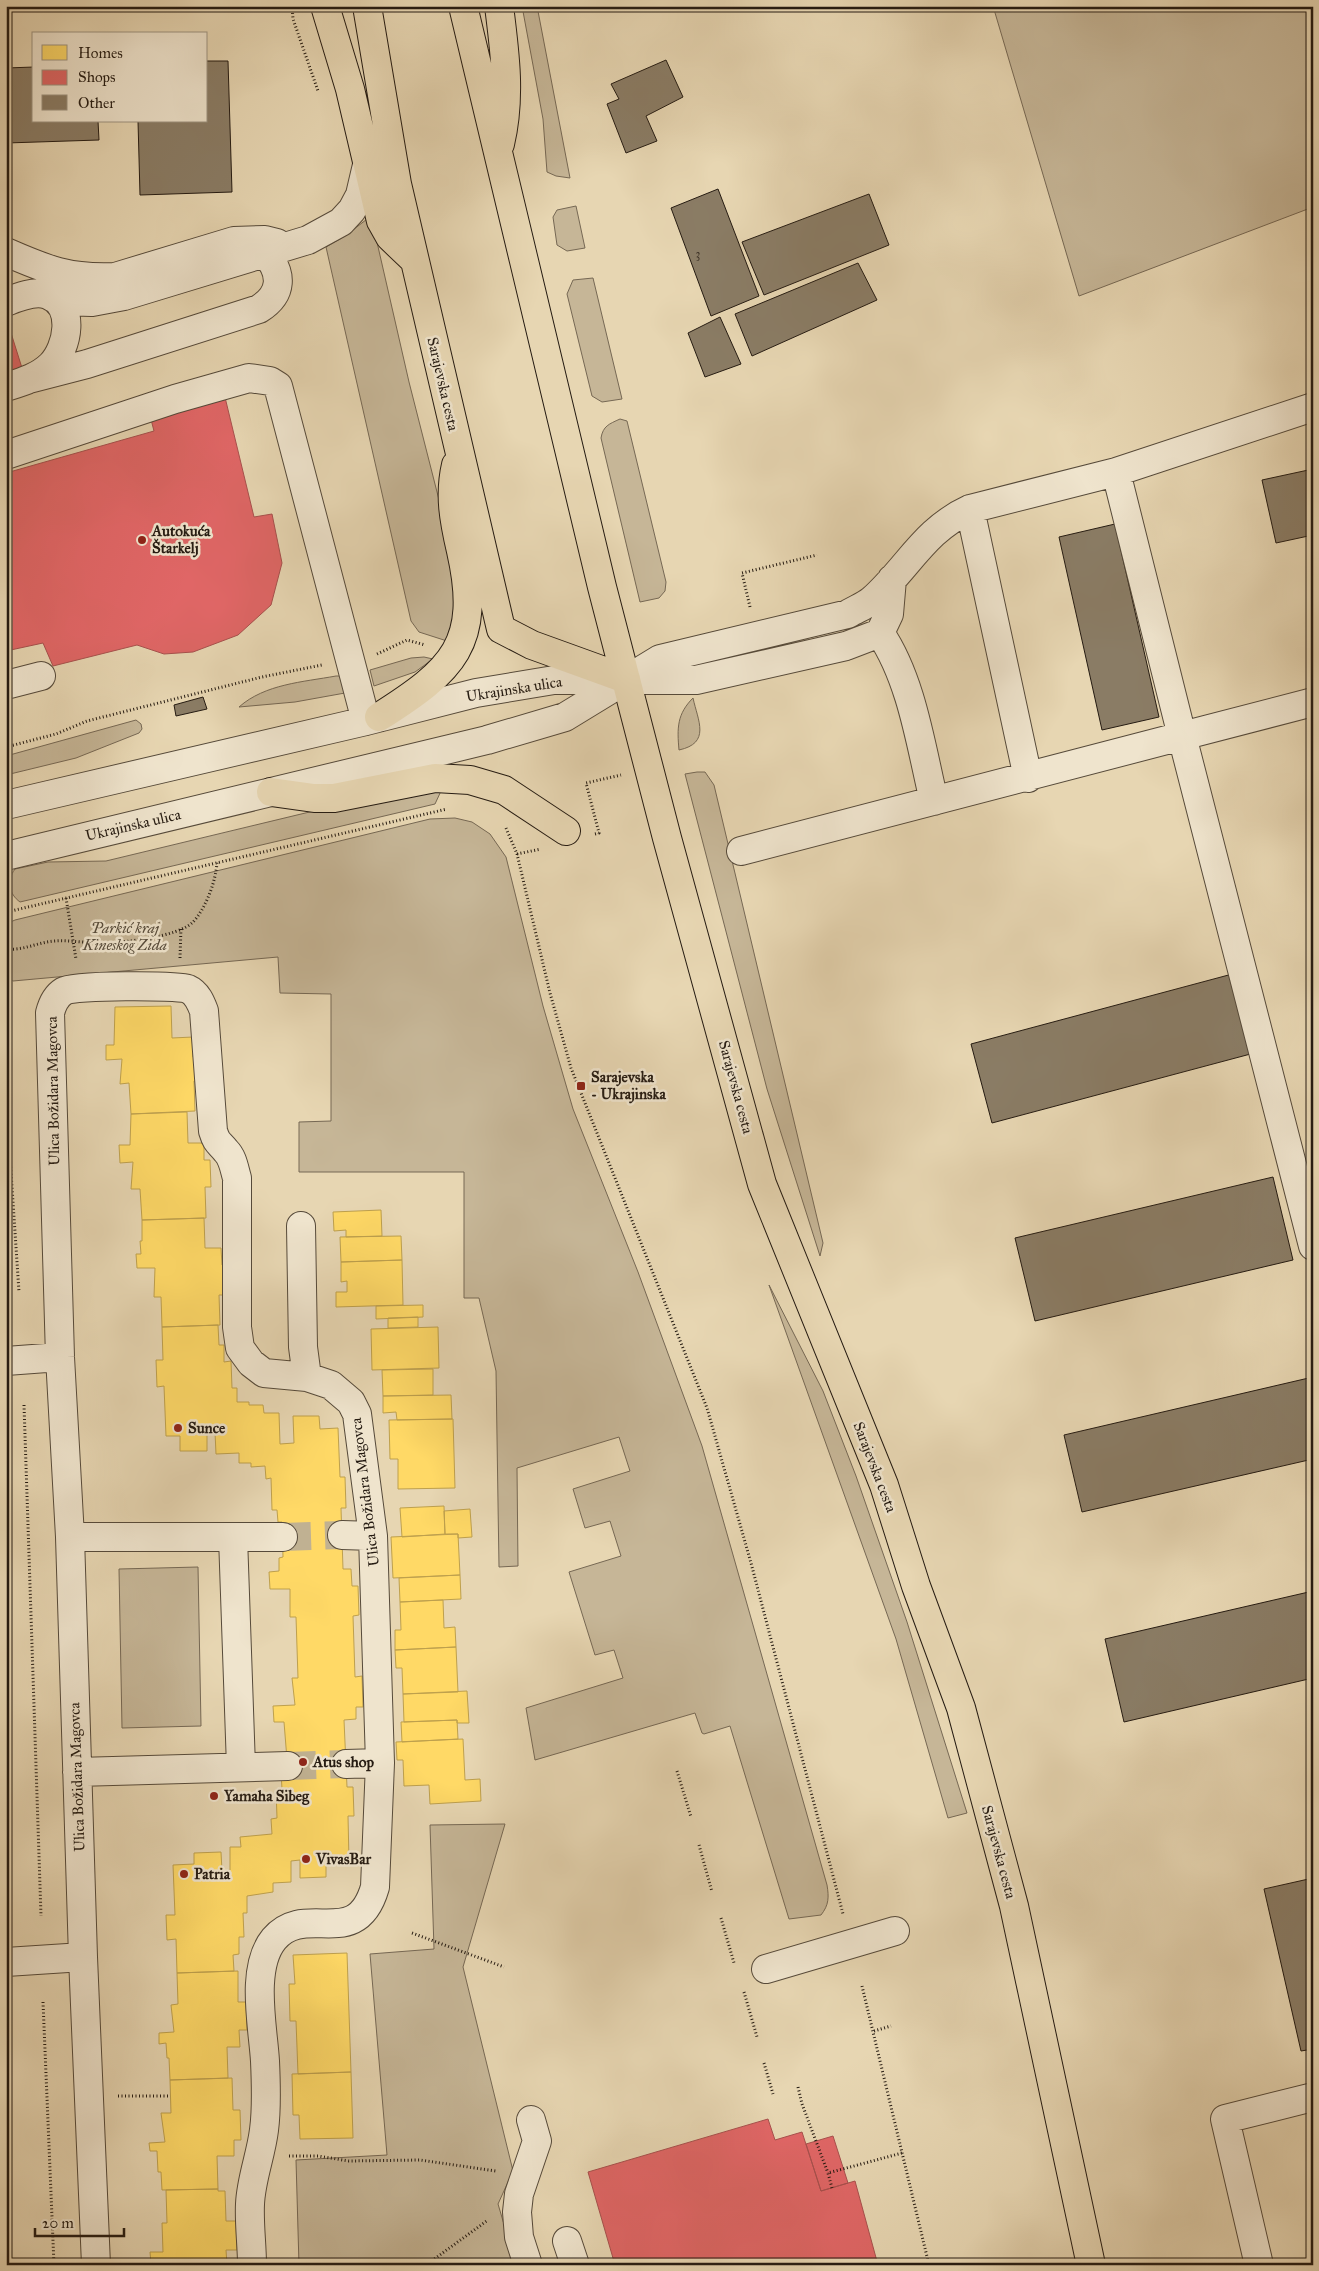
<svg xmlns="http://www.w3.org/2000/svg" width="1319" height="2271" font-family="'IM FELL Great Primer',serif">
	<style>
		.green { fill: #c6b697; stroke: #766854 }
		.homes { fill: #ffd966; stroke: #bea04d }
		.shops { fill: #e06666; stroke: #a8504d }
		.building { fill: #8a7c65; stroke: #251b12 }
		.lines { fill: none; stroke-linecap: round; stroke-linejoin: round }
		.minor-tunnel { stroke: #c0b192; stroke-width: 28; stroke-dasharray: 28 14; stroke-linecap: butt }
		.minor-casing { stroke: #564a3a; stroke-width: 30 }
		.major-casing { stroke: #251b12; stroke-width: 30 }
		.path { stroke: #251b12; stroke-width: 3; stroke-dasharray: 1 2.5; stroke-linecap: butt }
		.minor { stroke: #efe4cd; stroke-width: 28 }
		.major { stroke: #e7d6b2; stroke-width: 28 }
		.poi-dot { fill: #8f2418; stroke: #efe4cd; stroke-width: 2 }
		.labels { text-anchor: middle; stroke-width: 5; stroke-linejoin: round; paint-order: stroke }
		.number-label { font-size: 12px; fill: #3e3327 }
		.street-label { font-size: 15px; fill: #251b12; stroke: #efe4cd }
		.poi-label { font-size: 15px; font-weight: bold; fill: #251b12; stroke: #efe4cd; text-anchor: start }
		.park-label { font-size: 15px; font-style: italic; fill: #554a3a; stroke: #efe4cd }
	</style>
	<rect width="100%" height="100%" fill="#e7d6b2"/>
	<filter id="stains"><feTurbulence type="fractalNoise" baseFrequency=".004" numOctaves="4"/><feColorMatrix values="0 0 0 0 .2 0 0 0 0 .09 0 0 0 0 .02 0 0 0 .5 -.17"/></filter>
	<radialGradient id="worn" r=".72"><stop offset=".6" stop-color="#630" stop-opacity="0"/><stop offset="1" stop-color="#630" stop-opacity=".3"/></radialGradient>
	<!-- green -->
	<path class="green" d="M 522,6 L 537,6 L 570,178 L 556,176 L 547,172 L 543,119 Z
		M 993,6 L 1313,6 L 1313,207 L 1079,296 Z
		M 576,206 L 585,248 L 567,251 L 557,245 L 553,217 L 557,210 Z
		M 371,216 L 409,382 L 450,543 L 460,593 L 447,641 L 419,632 L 411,621 L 326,247 L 345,236 Z
		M 593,278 L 622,399 L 602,402 L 592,396 L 567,294 L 573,280 Z
		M 620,419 L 627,421 L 666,582 L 665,591 L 659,598 L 640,602 L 601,438 C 603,426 609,424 620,419 Z
		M 424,657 L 433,659 L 415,672 L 374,686 L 370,670 L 411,658 Z
		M 336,676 L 340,676 L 345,693 L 295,702 L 239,707 C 265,684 303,682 336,676 Z
		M 693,698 C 698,721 711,743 679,750 C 677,728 677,714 693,698 Z
		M 136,720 L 141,724 L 142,729 L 139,733 L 76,758 L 6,775 L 6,756 Z
		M 697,772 L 705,772 L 714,785 L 823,1243 L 820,1256 L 767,1089 L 685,774 Z
		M 405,789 L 441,791 L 435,804 L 20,902 C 9,894 6,881 15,869 L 48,862 L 106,861 Z
		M 455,818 L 472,822 L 490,834 L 506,857 L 543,1006 L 573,1109 L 638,1272 L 702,1446 L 827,1885 C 829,1897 829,1905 821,1915 L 789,1919 L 730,1726 L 704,1734 L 702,1733 L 695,1713 L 535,1760 L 526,1708 L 623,1678 L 614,1650 L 595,1655 L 569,1572 L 621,1556 L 610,1521 L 585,1528 L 573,1489 L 630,1471 L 619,1437 L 517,1468 L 518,1566 L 499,1567 L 496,1371 L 479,1298 L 464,1298 L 464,1172 L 299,1172 L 299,1122 L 331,1121 L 331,994 L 280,993 L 278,957 L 13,981 L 6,978 L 6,924 L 15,920 L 430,819 Z
		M 6,1162 C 8,1187 18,1292 6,1308 Z
		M 769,1285 L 823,1391 L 856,1476 L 907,1622 L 967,1813 L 948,1818 L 896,1639 Z
		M 198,1567 L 201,1726 L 122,1728 L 119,1569 Z
		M 505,1824 L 463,1967 L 513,2171 L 498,2204 L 516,2265 L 299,2265 L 296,2160 L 387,2155 L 370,1954 L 434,1949 L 430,1825 Z"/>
	<!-- homes -->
	<path class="homes" d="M 171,1006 L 172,1038 L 193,1037 L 193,1057 L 200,1057 L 201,1081 L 194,1081 L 195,1111 L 131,1114 L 129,1083 L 120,1084 L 122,1059 L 106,1060 L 106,1045 L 114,1045 L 115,1007 Z
		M 187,1112 L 188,1143 L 204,1143 L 204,1160 L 210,1160 L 211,1187 L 205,1187 L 206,1218 L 142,1220 L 140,1189 L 131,1189 L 133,1162 L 120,1163 L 119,1145 L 130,1145 L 131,1114 Z
		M 381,1210 L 382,1236 L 346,1237 L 346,1230 L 334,1231 L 333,1212 Z
		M 204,1218 L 205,1248 L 221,1248 L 222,1265 L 228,1265 L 229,1295 L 219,1295 L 220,1325 L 162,1327 L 161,1297 L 154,1297 L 155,1268 L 137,1268 L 136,1254 L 141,1254 L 140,1241 L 142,1241 L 142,1220 Z
		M 401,1236 L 402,1260 L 341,1262 L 340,1237 Z
		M 402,1260 L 403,1305 L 336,1307 L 336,1292 L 347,1292 L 347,1281 L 341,1282 L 341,1262 Z
		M 423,1305 L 423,1317 L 376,1319 L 376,1306 Z
		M 418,1317 L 418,1327 L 388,1328 L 388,1318 Z
		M 218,1325 L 219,1345 L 224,1345 L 224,1362 L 231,1361 L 232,1388 L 237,1388 L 237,1402 L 249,1402 L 249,1405 L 263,1405 L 264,1413 L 279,1413 L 280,1444 L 294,1443 L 293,1416 L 319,1416 L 320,1429 L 338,1428 L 340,1477 L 345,1477 L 346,1508 L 341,1508 L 343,1569 L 351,1569 L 352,1586 L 358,1586 L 359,1615 L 353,1616 L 355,1677 L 362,1676 L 363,1707 L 356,1707 L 356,1719 L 344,1720 L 347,1787 L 353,1787 L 354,1816 L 348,1816 L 349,1861 L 326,1862 L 326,1877 L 300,1878 L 300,1860 L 291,1861 L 291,1882 L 273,1883 L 273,1892 L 247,1896 L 247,1913 L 243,1913 L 244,1937 L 239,1937 L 239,1954 L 233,1955 L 234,1971 L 177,1973 L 176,1939 L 167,1940 L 166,1915 L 175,1915 L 173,1865 L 194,1864 L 194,1853 L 221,1852 L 222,1871 L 230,1870 L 230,1847 L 241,1847 L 240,1837 L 272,1834 L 271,1819 L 277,1818 L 276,1789 L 282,1789 L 281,1772 L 288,1772 L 284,1722 L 274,1722 L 273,1706 L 295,1705 L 292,1678 L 298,1678 L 296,1617 L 290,1617 L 290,1589 L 270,1589 L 269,1572 L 279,1571 L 279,1558 L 283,1557 L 282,1522 L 278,1522 L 277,1510 L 272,1510 L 271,1478 L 266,1479 L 265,1466 L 251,1467 L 251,1463 L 239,1463 L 239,1453 L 216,1454 L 215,1432 L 207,1432 L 207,1451 L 180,1451 L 180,1436 L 166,1436 L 164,1386 L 157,1387 L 156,1360 L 163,1360 L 162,1327 Z
		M 438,1327 L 439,1368 L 372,1370 L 371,1329 Z
		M 433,1369 L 433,1395 L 383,1396 L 382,1370 Z
		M 451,1395 L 452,1419 L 397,1420 L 396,1412 L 383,1413 L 383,1396 Z
		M 453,1419 L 455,1488 L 398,1489 L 398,1459 L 390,1459 L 389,1420 Z
		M 444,1506 L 445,1534 L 402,1537 L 400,1508 Z
		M 470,1509 L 472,1537 L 458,1538 L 458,1534 L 445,1534 L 444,1511 Z
		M 458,1534 L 460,1575 L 393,1578 L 391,1537 Z
		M 460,1575 L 461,1599 L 400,1602 L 399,1578 Z
		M 443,1600 L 444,1628 L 455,1627 L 456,1647 L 395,1650 L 395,1630 L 401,1630 L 400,1602 Z
		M 456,1647 L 458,1692 L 403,1694 L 402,1668 L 396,1668 L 395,1650 Z
		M 467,1691 L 469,1723 L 457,1723 L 457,1720 L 404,1722 L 403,1694 Z
		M 457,1720 L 458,1739 L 402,1742 L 401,1722 Z
		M 463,1739 L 465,1780 L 480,1779 L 481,1801 L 430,1804 L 429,1785 L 404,1786 L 403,1760 L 397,1760 L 396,1742 Z
		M 347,1953 L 351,2072 L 298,2074 L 296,2021 L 290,2021 L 289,1984 L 295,1984 L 293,1955 Z
		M 238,1971 L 238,2002 L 246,2002 L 247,2030 L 239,2030 L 240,2047 L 227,2047 L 228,2078 L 170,2080 L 169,2058 L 167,2058 L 166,2043 L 159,2044 L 159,2033 L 174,2032 L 171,2005 L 178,2004 L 177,1973 Z
		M 351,2072 L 353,2138 L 300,2139 L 299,2115 L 293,2115 L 292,2074 Z
		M 232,2078 L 233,2110 L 240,2110 L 241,2140 L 234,2140 L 234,2156 L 217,2156 L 218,2189 L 162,2190 L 161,2172 L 158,2172 L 157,2151 L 150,2151 L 149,2143 L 165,2142 L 161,2113 L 171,2113 L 170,2080 Z
		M 218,2189 L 218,2191 L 225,2191 L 226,2221 L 236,2221 L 237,2250 L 226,2250 L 227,2265 L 151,2264 L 150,2252 L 163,2252 L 162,2223 L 167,2223 L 166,2190 Z"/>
	<!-- shops -->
	<path class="shops" d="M 6,317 L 22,368 L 6,373 Z
		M 223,389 L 254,517 L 272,514 L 282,563 L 271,605 L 238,635 L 193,652 L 164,654 L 137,645 L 53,666 L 43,643 L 6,651 L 6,473 L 154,431 L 148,408 Z
		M 768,2119 L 775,2140 L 802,2132 L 821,2191 L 855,2181 L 878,2265 L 615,2265 L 588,2172 Z
		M 833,2136 L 848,2183 L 821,2191 L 806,2144 Z"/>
	<!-- building -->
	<path class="building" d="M 666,60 L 683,97 L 646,116 L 657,141 L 626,153 L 607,104 L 619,99 L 611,84 Z
		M 206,61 L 228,61 L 232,192 L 140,195 L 138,121 L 206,121 Z
		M 34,67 L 34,121 L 98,121 L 99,140 L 6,143 L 6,68 Z
		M 718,189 L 759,296 L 711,316 L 671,208 Z
		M 869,194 L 889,245 L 764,295 L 742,242 Z
		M 858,263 L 877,300 L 752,356 L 735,314 Z
		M 720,317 L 741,364 L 705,377 L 688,333 Z
		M 1313,469 L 1313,535 L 1276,543 L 1262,480 Z
		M 1115,524 L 1159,717 L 1102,730 L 1059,537 Z
		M 203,697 L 207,709 L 176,716 L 174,705 Z
		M 1236,973 L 1258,1052 L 992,1123 L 971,1044 Z
		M 1273,1177 L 1293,1260 L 1035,1321 L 1015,1238 Z
		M 1313,1377 L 1313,1459 L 1082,1512 L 1064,1435 Z
		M 1313,1591 L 1313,1678 L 1124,1722 L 1105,1639 Z
		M 1313,1878 L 1313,2049 L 1301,2051 L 1264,1889 Z"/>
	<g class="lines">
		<!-- minor-tunnel -->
		<path class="minor-tunnel" d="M 283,1537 L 342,1535
			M 288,1766 L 346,1764"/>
		<defs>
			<path id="minor" d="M 6,252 C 47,270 69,279 115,277 L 234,241 L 265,240 L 277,243
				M 58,301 L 92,302 L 124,296 L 308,240 L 341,222 L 352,210 L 360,195 L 367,165
				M 6,302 C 18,297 35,290 48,295 C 76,305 68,348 51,365 C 39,377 22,382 6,387
				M 29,379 L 87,364 L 259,309 C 283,294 283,273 265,253
				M 6,455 L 175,399 L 249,378 L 270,381 L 278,386 L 366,721
				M 1116,472 L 1182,736 L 1313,702
				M 970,509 L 1028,778
				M 880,633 C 912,680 921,747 934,801
				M 6,685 L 41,676
				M 6,805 L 366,721 L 476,693 L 554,680 L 696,680 L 846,646 L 880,633 L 889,614 L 892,579
				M 741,851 L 1182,736 L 1313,1246
				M 6,856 L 487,740 L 565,717 L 660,659 L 848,614 C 856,609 865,606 872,600 C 908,568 924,530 970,509 L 1116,472 L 1313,407
				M 301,1226 L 303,1347 L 307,1377
				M 6,1361 L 60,1357
				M 342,1535 L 373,1536
				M 70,1537 L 233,1537 L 241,1767
				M 233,1537 L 283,1537
				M 346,1764 L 380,1763
				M 77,1772 L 288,1766
				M 6,1962 L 83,1957
				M 766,1969 L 895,1931
				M 567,2241 L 575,2265
				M 96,2265 L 83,1957 L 70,1537 L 60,1357 L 50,1013 C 52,1005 56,996 64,991 C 74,985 177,985 188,989 C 197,993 201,1003 204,1011 L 213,1131 C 217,1144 219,1142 226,1151 C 233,1158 234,1168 237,1178 L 237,1327 L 240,1348 L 251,1363 L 264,1373 L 307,1377 L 331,1385 L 351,1402 L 357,1414 L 373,1536 L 380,1763 L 375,1887 C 356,1953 306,1901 274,1939 C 250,1968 263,2027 265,2061 C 266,2083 267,2108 264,2130 C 261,2155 251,2179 250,2204 C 249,2224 252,2245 252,2265
				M 528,2265 L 519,2237 L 517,2212 L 519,2194 L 537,2141 L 531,2120
				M 1259,2265 L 1225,2119 L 1313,2097"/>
			<path id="major" d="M 325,6 L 350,89 L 381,221 L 390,237 L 413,259
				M 367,6 L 397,184 L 501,629 L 532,645 L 626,679
				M 463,6 L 602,587 L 667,838 L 762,1184 L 884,1485 L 916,1586 L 961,1708 L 1014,1906 L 1091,2265
				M 499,6 C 505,53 511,98 500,144
				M 379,717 C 453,670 482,644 461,551 C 454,521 449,495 456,465
				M 271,792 L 314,798 L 334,798 L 435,778 L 470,780 L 504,790 L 566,831"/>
		</defs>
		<!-- minor casing -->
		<use href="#minor" class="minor-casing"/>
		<!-- major casing -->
		<use href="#major" class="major-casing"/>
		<!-- path -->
		<path class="path" d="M 292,6 L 293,19 L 318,91
			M 750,607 L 742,573 L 817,555
			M 377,654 L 407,640 L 425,645
			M 6,747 L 56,734 L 87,721 L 262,677 L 322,665
			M 506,828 L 517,854 L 550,993 L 571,1068 L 707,1408 L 751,1563 L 843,1914
			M 595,834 L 599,833 L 586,783 L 621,775
			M 517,854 L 541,849
			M 66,898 L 76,959
			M 11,911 L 447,809
			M 6,949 C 23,951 38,942 55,941 C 70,940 86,943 101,943 C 122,943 178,937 193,922 C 206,908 216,881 217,862
			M 180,958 L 181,927
			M 6,1097 L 19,1292
			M 24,1405 L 41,1916
			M 677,1771 L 691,1817
			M 699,1845 L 712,1892
			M 721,1918 L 734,1963
			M 412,1933 L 504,1967
			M 862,1986 L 929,2265
			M 744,1992 L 757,2037
			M 43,2002 L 54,2265
			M 874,2031 L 891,2026
			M 764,2063 L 773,2094
			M 798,2087 L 802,2104 L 828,2173
			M 118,2096 L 170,2096
			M 289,2156 L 318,2156 L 349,2161 L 420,2160 L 496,2171
			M 832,2188 L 828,2173 L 902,2153
			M 426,2265 L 488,2220"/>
		<!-- minor -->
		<use href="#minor" class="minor"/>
		<!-- major -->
		<use href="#major" class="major"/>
	</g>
	<!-- markers -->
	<g class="poi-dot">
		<circle cx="142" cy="540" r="5"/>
		<rect x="576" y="1081" width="10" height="10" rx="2.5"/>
		<circle cx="178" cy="1428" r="5"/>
		<circle cx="303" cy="1762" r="5"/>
		<circle cx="214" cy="1796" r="5"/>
		<circle cx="306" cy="1859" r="5"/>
		<circle cx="184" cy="1874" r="5"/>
	</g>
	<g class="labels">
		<!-- number labels -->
		<g class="number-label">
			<text x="698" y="258">3</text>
		</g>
		<!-- street labels -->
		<g class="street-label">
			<text transform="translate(443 384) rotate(77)" y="5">Sarajevska cesta</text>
			<text transform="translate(514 689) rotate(-9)" y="5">Ukrajinska ulica</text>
			<text transform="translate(133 825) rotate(-13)" y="5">Ukrajinska ulica</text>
			<text transform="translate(736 1087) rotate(75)" y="5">Sarajevska cesta</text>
			<text transform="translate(53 1091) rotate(-91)" y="5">Ulica Božidara Magovca</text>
			<text transform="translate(875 1467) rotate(69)" y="5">Sarajevska cesta</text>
			<text transform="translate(365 1492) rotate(-97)" y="5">Ulica Božidara Magovca</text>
			<text transform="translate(77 1777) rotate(-92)" y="5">Ulica Božidara Magovca</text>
			<text transform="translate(999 1852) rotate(75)" y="5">Sarajevska cesta</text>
		</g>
		<!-- poi labels -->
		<g class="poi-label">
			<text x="152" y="536">Autokuća<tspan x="152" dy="17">Štarkelj</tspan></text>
			<text x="591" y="1082">Sarajevska<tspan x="591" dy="17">- Ukrajinska</tspan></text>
			<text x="188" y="1433">Sunce</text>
			<text x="313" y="1767">Atus shop</text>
			<text x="224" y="1801">Yamaha Sibeg</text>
			<text x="316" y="1864">VivasBar</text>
			<text x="194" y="1879">Patria</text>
		</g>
		<!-- park labels -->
		<g class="park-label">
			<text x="125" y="933">Parkić kraj<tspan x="125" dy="17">Kineskog Zida</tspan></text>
		</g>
	</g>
	<!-- margin -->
	<rect width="1319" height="2271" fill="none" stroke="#e7d6b2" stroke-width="25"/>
	<rect x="8" y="8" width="1304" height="2256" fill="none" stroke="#251b12" stroke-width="2.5"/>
	<rect x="12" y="12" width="1294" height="2246" fill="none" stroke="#251b12"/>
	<!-- legend -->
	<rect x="32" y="32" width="175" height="90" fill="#efe4cd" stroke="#9e9482"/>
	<rect x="42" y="45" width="25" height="15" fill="#ffd966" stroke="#9e9482"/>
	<text x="78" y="58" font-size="15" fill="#251b12">Homes</text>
	<rect x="42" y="70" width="25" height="15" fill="#e06666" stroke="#9e9482"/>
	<text x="78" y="82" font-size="15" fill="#251b12">Shops</text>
	<rect x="42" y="95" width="25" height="15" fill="#8a7c65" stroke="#9e9482"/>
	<text x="78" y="108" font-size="15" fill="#251b12">Other</text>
	<!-- scale -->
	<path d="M35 2228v8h89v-8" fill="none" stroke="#251b12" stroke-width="2.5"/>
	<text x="42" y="2228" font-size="15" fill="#251b12" stroke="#efe4cd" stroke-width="4" paint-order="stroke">20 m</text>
	<rect width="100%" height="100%" filter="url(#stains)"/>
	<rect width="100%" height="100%" fill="url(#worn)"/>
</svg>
